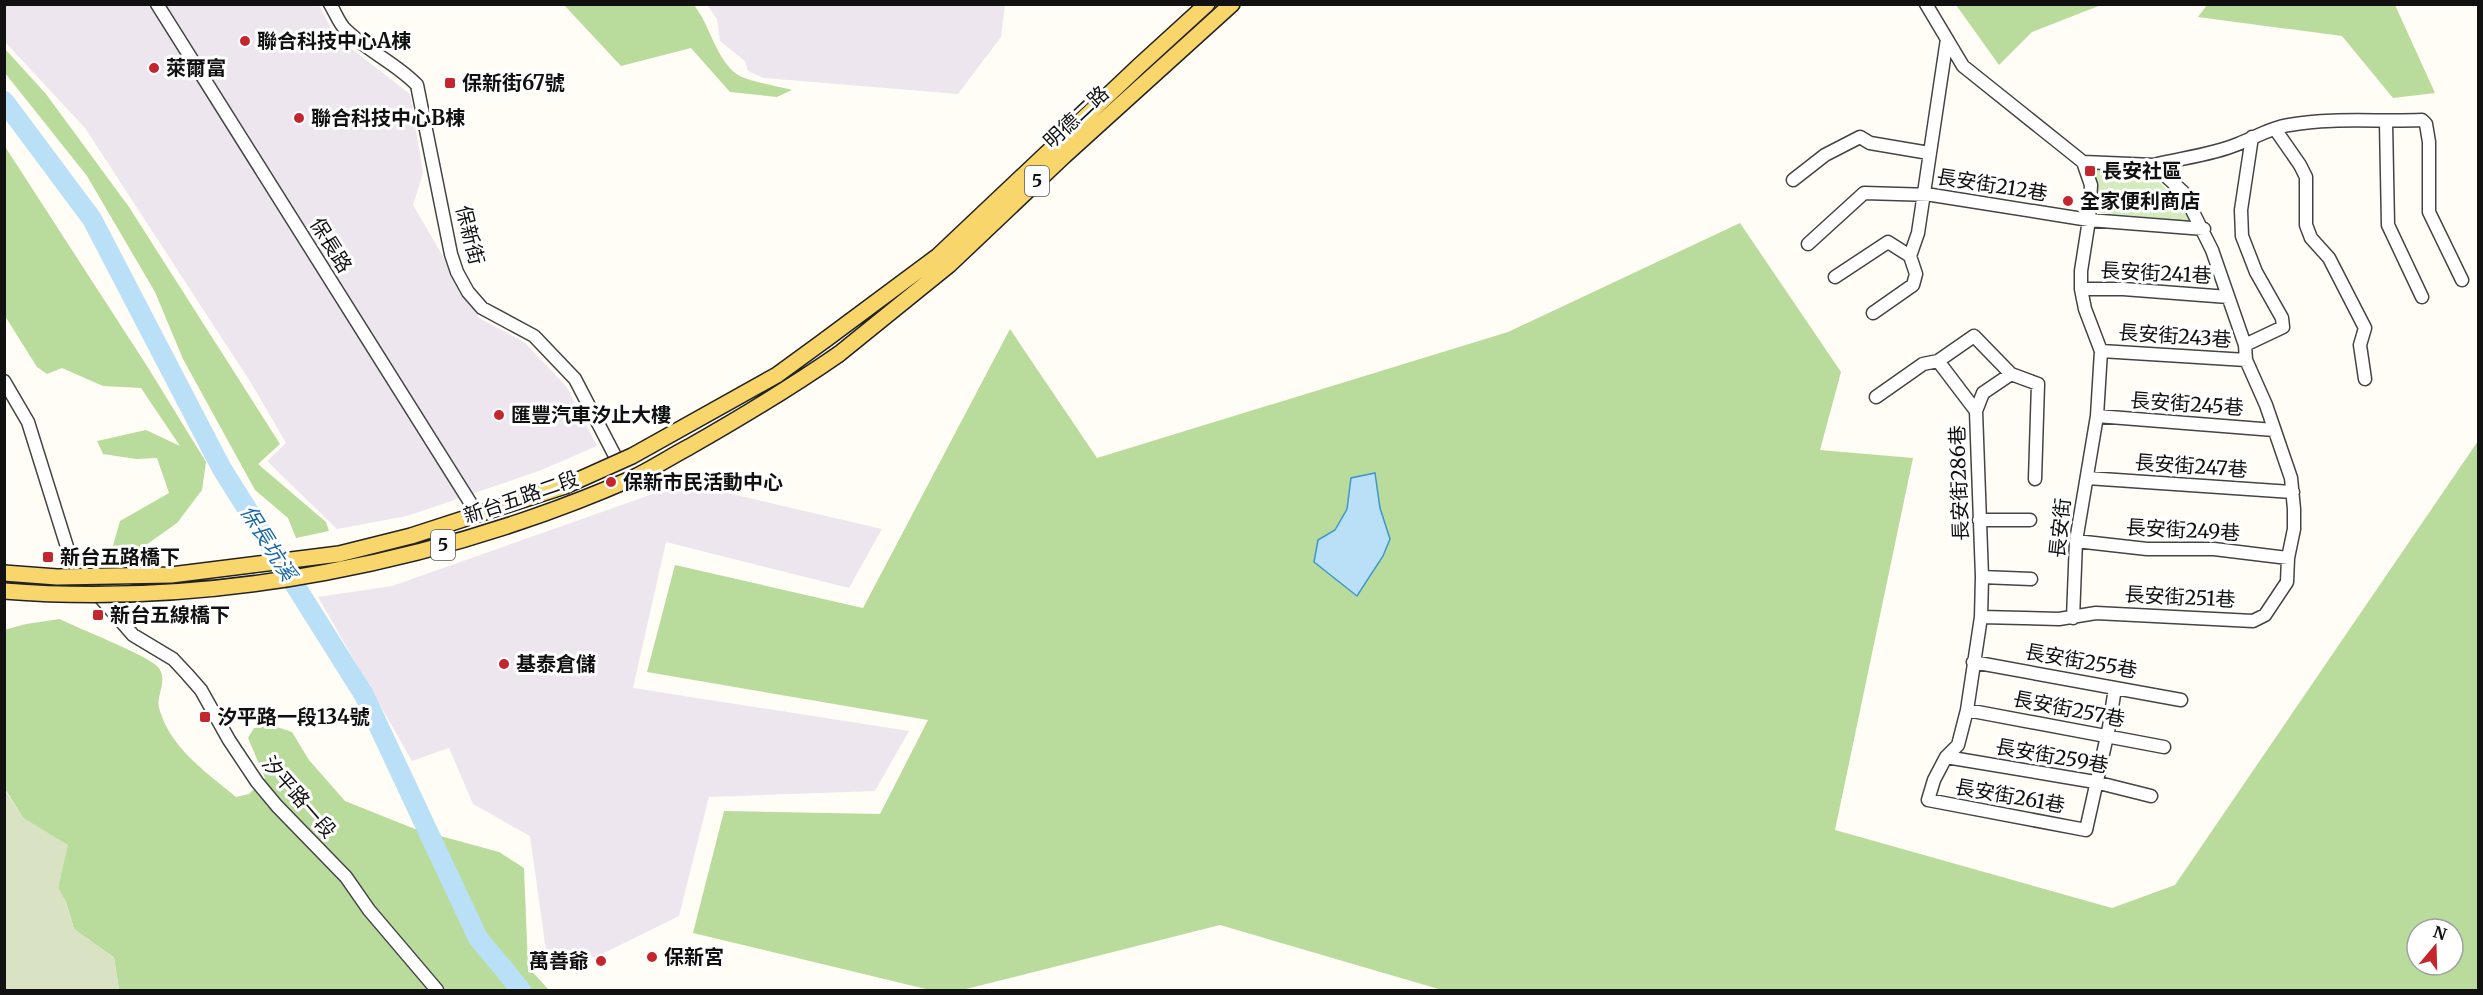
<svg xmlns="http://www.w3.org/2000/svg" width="2483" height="995" font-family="Merriweather,'Noto Sans TC',serif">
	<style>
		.industrial { fill: #eee6ef }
		.green { fill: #d5ebbd }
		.forest { fill: #b9dc9c; fill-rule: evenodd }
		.cemetery { fill: #d9e3c4 }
		.water { fill: #b9e0f7; stroke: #3f96cf; stroke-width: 1.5 }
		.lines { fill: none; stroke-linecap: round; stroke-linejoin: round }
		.river { stroke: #b9e0f7; stroke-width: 20 }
		.minor-casing { stroke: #444; stroke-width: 15 }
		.major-casing { stroke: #222; stroke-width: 18 }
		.minor { stroke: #fff; stroke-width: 12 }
		.major { stroke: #f9d66b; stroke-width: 15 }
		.major-bridge-casing { stroke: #222; stroke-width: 18; stroke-linecap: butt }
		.major-bridge { stroke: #f9d66b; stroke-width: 15 }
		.poi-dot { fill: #c4262e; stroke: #fff; stroke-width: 2 }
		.labels { text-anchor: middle; stroke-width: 6; stroke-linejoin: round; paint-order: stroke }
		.shield { fill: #fff; stroke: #585858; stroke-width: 1.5 }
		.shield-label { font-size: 18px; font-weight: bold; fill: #111 }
		.poi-label { font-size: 20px; font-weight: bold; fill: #111; stroke: #fff; text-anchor: start }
		.street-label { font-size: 20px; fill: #111; stroke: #fff }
		.water-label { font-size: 21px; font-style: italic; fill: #1768a6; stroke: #fff }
	</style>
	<rect width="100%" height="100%" fill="#fffdf5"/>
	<!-- industrial -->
	<path class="industrial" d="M 5,5 L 319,5 L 335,36 L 410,94 L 423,173 L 413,205 L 479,318 L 524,342 L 566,386 L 597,446 L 539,471 L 407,516 L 337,529 L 267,461 L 286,443 L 253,386 L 85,128 L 5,42 Z
		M 707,5 L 1005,5 L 1001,37 L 958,94 L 764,78 L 748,71 L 745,61 L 720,41 L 717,19 Z
		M 684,483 L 882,529 L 849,588 L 666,542 L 633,688 L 909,731 L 875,791 L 709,797 L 679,916 L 596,957 L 547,958 L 530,836 L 473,804 L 449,748 L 412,761 L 318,597 L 392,586 Z"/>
	<!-- green -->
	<path class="green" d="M 2093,167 L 2151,171 L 2191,221 L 2091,212 Z"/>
	<!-- forest -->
	<path class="forest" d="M 564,5 L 694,5 C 710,25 716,60 738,75 C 747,81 781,87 792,90 L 777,97 L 730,92 L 691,48 L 621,66 Z
		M 1956,5 L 2101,5 L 2032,32 L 1999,65 Z
		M 2207,5 L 2395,5 L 2435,93 L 2393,98 L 2342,36 L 2198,17 Z
		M 5,49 L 46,94 L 129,207 L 280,444 L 258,464 L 326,522 L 329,531 L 296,538 L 288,518 L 255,490 L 183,359 L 155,292 L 87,176 L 5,73 Z
		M 4,145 L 147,366 L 206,462 L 202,490 L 177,523 L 129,557 L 110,556 L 120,521 L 169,493 L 157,458 L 136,459 L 103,454 L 97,441 L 146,430 L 180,446 L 141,388 L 103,386 L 62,368 L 47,374 L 37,367 L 5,316 Z
		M 1740,223 L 1841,372 L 1820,450 L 1913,458 L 1835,830 L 2112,908 L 2175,885 L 2478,441 L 2478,990 L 1442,990 L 1220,925 L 962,990 L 930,990 L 693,933 L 724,811 L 880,814 L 928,720 L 647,672 L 675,565 L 863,608 L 1010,329 L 1097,458 L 1508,332 ZM 2417,929 L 2453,929 L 2453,965 L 2417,965 Z
		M 60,619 C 77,628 152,657 159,668 C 168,682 156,694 159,708 C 170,748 206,772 236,797 L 249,794 L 265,778 L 248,738 L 254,728 L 274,726 L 292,732 L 309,760 L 345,801 L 415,829 L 499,852 L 524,868 L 528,967 L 549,990 L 119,990 L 114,958 L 74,929 L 66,902 L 58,888 L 67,845 L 23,818 L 5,789 L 4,630 L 26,624 Z"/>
	<!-- cemetery -->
	<path class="cemetery" d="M 4,789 L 23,818 L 68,845 L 58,888 L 66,902 L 74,929 L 114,957 L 119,990 L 5,990 Z"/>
	<!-- water -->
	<path class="water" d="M 1375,473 L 1380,508 L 1390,539 L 1383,556 L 1357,596 L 1314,562 L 1318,540 L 1335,530 L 1347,509 L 1351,478 Z"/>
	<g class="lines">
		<!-- river -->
		<path class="river" d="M 4,101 L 92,219 L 222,469 L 364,695 L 478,938 L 521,990"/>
		<defs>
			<path id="minor" d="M 157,4 L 473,507
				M 330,4 C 335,12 339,23 345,29 C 367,51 396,63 417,85 L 451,254 L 457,272 L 468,292 L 482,308 L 534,336 L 575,379 L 614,454
				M 1926,4 L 1963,66 L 2083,162 L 2154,165 L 2183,192 L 2212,250 L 2245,345 L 2246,360 L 2266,405 L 2291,478 L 2294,509 L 2294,529 L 2288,558 L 2287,582 L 2265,615 L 2253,621 L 2096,613 L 2059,619 L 1981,617
				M 2386,122 L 2388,225 L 2422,297
				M 2275,129 L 2300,165 L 2306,177 L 2306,225 L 2311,238 L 2329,258 L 2365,328 L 2360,345 L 2365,379
				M 2154,165 C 2181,158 2212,155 2238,144 C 2256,137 2270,128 2289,125 C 2334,117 2377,122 2422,120 L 2426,124 L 2429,142 L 2429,212 L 2462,280
				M 1793,180 L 1825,155 L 1860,137 L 1870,143 L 1929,153
				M 1808,244 L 1864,193 L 1932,195 L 2089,220 L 2204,229
				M 1910,256 L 1918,233 L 1947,39
				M 1835,277 L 1888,242 L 1910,256
				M 2081,289 L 2123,289 L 2228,297
				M 1873,313 L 1913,285 L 1916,274 L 1910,256
				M 2245,345 L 2283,327 L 2282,318 L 2256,272 L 2242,236 L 2241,210 L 2252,137
				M 2101,351 L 2246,360
				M 1938,361 L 1976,411 L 1982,577 L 1981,617 L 1967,710 L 1958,745 L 1946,757 L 1934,780 L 1928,800 L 2086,830 L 2109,727 L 2115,688
				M 2011,374 L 2038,384 L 2035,479
				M 4,381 L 28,422 L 73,566 L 133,635 L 173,659 L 187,674 L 201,690 L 229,740 L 257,782 L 277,806 L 346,877 L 369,910 L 437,990
				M 1876,397 L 1923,364 L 1938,361 L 1974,336 L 2011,374 L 1983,393 L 1976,411
				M 2097,416 L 2274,430
				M 2087,478 L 2293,492
				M 1979,520 L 2030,520
				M 2076,541 L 2147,549 L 2214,549 L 2288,558
				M 1982,577 L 2031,579
				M 2073,618 L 2076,541 L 2097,416 L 2101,351 L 2085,309 L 2081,289 L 2081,271 L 2089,220 L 2091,185 L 2083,162
				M 1973,662 L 2181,700
				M 1967,710 L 2164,747
				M 1946,757 L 2095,782 L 2151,796"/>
			<path id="major" d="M 825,340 L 938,256 L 1139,66 L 1207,4
				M 839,354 L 949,265 L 1064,156 L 1232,4"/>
		</defs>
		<!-- minor casing -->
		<use href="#minor" class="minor-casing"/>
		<!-- major casing -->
		<use href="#major" class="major-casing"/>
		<!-- minor -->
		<use href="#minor" class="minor"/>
		<!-- major -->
		<use href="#major" class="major"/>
		<defs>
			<path id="major-bridge" d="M 4,573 L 57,577 L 171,575 L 339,554 L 411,536 L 565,486 L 632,456 L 777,375 L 825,340
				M 4,591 C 214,608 441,562 633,478 C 652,469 670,457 689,447 C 740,418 790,388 839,354"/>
		</defs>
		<!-- major-bridge casing -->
		<use href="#major-bridge" class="major-bridge-casing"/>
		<!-- major-bridge -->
		<use href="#major-bridge" class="major-bridge"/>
	</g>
	<!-- markers -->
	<g class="poi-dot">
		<circle cx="245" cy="41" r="6"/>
		<circle cx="154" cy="68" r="6"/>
		<rect x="444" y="77" width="12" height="12" rx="3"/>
		<circle cx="299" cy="118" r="6"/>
		<rect x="2084" y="165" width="12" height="12" rx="3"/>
		<circle cx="2068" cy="201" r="6"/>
		<circle cx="499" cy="415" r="6"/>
		<circle cx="611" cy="482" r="6"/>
		<rect x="42" y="551" width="12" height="12" rx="3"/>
		<rect x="92" y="609" width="12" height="12" rx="3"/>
		<circle cx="504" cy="664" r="6"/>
		<rect x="199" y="711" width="12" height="12" rx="3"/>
		<circle cx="652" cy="957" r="6"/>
		<circle cx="601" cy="961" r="6"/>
	</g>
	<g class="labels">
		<!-- shield labels -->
		<g class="shield">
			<rect x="1025" y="166" width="24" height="30" rx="4.5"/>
			<rect x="431" y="530" width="24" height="30" rx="4.5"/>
		</g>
		<g class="shield-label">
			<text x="1037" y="187">5</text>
			<text x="443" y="551">5</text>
		</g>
		<!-- poi labels -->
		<g class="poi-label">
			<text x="257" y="48">聯合科技中心A棟</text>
			<text x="166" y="75">萊爾富</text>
			<text x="462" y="90">保新街67號</text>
			<text x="311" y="125">聯合科技中心B棟</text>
			<text x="2102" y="178">長安社區</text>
			<text x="2080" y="208">全家便利商店</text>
			<text x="511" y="422">匯豐汽車汐止大樓</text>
			<text x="623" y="489">保新市民活動中心</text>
			<text x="60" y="564">新台五路橋下</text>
			<text x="110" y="622">新台五線橋下</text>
			<text x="516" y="671">基泰倉儲</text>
			<text x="217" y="724">汐平路一段134號</text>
			<text x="664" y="964">保新宮</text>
			<text x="589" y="968" text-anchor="end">萬善爺</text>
		</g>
		<!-- street labels -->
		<g class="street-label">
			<text transform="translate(1076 117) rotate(-43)" y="7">明德二路</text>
			<text transform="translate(1992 185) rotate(9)" y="7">長安街212巷</text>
			<text transform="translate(470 235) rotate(76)" y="7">保新街</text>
			<text transform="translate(331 245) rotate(58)" y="7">保長路</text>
			<text transform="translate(2156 273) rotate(3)" y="7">長安街241巷</text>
			<text transform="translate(2175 336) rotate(4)" y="7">長安街243巷</text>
			<text transform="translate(2187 404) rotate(4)" y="7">長安街245巷</text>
			<text transform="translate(2191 466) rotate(4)" y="7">長安街247巷</text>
			<text transform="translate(1959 483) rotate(-92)" y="7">長安街286巷</text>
			<text transform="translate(521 497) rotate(-19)" y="7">新台五路二段</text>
			<text transform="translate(2060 528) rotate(-84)" y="7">長安街</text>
			<text transform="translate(2183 530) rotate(3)" y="7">長安街249巷</text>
			<text transform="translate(2180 597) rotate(3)" y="7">長安街251巷</text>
			<text transform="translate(2081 661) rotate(10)" y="7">長安街255巷</text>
			<text transform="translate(2069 709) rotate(11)" y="7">長安街257巷</text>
			<text transform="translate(2052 756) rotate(10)" y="7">長安街259巷</text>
			<text transform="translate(2010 796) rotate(10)" y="7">長安街261巷</text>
			<text transform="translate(299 797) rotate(49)" y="7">汐平路一段</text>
		</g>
		<!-- water labels -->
		<g class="water-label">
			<text transform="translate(268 543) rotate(58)" y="7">保長坑溪</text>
		</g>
	</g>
	<!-- border -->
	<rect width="2483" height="995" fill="none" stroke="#111111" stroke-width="12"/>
	<!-- north arrow -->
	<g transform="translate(2435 947) rotate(19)"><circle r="28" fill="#ffffff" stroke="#a0a0a0" stroke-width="1.5"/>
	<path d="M0-4.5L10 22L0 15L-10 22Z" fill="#c4262e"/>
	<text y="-9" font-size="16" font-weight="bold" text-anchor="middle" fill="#111111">N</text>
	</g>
</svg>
